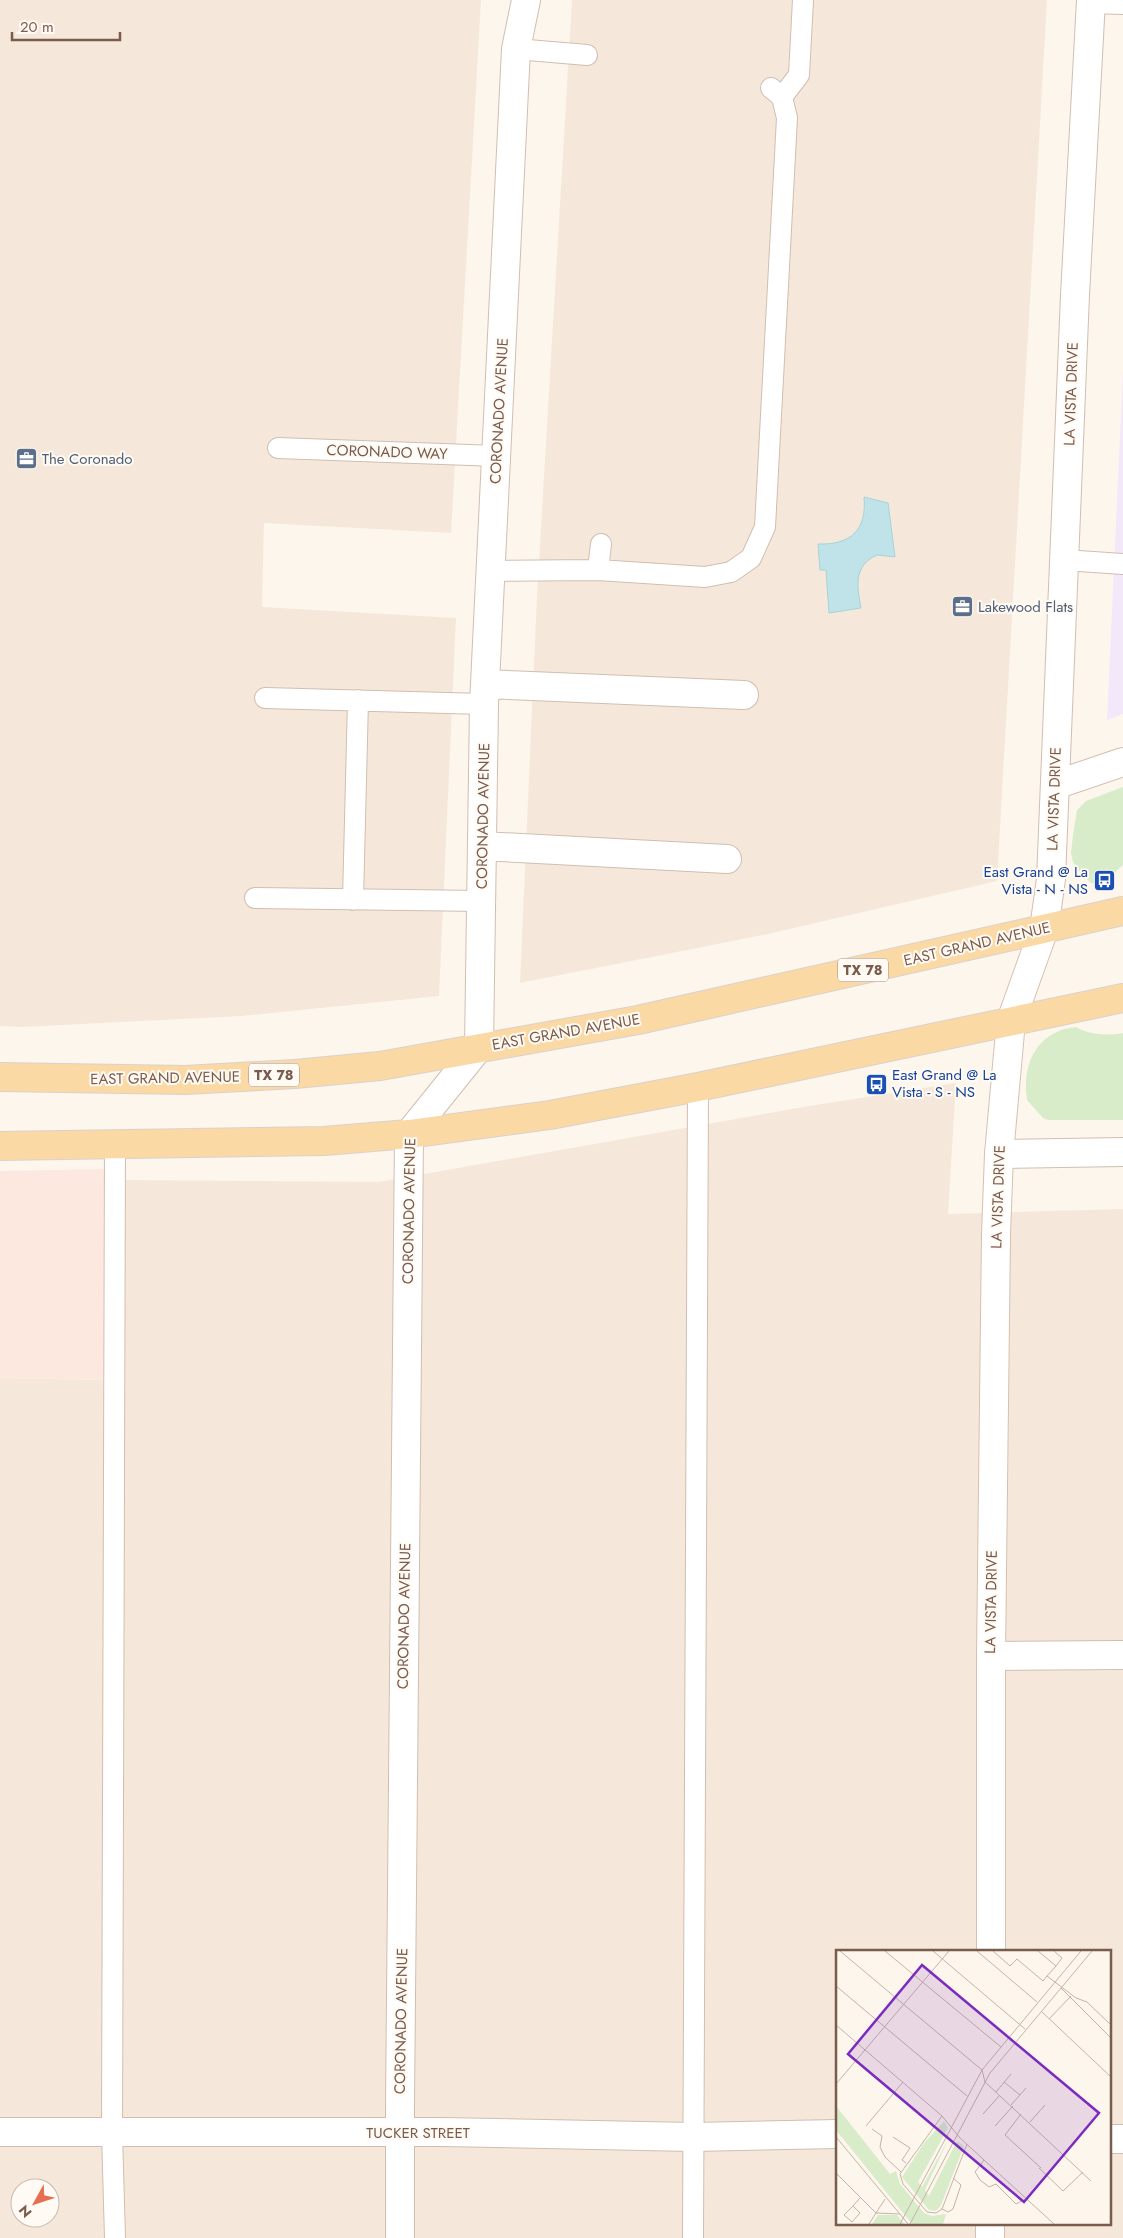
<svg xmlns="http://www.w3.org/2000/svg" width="1123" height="2238" font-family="Jost,sans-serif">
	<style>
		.residential { fill: #f5e8da; fill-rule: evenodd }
		.commercial { fill: #fde8e0 }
		.education { fill: #f3e8fa }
		.green { fill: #d8ecc9 }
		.water { fill: #bfe3e8; stroke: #a5d3da }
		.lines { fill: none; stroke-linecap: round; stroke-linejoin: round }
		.lane-casing { stroke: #d1beb0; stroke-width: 22 }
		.street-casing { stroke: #d1beb0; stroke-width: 30 }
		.secondary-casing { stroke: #d6c0b0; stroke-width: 30 }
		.primary-casing { stroke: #dad1cd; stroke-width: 30 }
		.lane { stroke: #fff; stroke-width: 20 }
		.street { stroke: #fff; stroke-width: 28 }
		.secondary { stroke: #fff; stroke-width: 28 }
		.primary { stroke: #fbd9a5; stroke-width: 28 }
		.labels { text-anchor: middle; stroke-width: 4; stroke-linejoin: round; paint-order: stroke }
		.shield { fill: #fffaf3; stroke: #a28b7f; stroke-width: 1 }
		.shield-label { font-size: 14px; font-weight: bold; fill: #7a5c4d }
		.street-label { font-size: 15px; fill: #7a5c4d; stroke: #fffaf3 }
		.service-label { font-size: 15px; fill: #4e5e75; stroke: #fffaf3; text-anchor: start }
		.transit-label { font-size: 15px; fill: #164399; stroke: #fffaf3; text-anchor: end }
		.inset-road { fill: none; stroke: #c5b3a7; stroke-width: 1 }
		.view { fill: #7b2cbf; fill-opacity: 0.15; stroke: #7b2cbf; stroke-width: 2.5 }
		.inset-edge { fill: none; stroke: #7a5c4d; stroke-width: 2.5 }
	</style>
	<rect width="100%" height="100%" fill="#fdf6ec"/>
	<!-- residential -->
	<path class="residential" d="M 0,0 L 481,0 L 451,533 L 264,523 L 262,607 L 456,618 L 439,996 L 241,1016 L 22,1027 L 0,1026 Z
		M 572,0 L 1047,0 L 997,881 L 768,934 L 520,983 L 537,596 Z
		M 956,1083 L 948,1214 L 1123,1209 L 1123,2238 L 0,2238 L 0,1378 L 109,1380 L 115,1180 L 379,1182 L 809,1106 ZM 837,1952 L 1109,1952 L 1109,2224 L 837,2224 ZM 20,2188 L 50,2188 L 50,2218 L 20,2218 Z"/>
	<!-- commercial -->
	<path class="commercial" d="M 110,1169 L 109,1380 L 0,1378 L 0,1171 Z"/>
	<!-- education -->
	<path class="education" d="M 1123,371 L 1123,714 L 1107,720 Z"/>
	<!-- green -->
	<path class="green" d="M 1123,787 L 1123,865 L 1112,875 L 1113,884 L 1108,886 L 1091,883 L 1078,870 L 1073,862 L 1071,853 L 1073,835 L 1077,810 L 1086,801 Z
		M 1076,1027 C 1089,1035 1109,1036 1123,1033 L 1123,1120 L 1048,1120 L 1043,1118 L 1027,1100 C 1023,1073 1030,1044 1057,1032 C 1062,1029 1070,1028 1076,1027 Z"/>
	<!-- water -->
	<path class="water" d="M 864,497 L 888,503 L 895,557 L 877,555 C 853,566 857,586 861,608 L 829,613 L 826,570 L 820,570 L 818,544 C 851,545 867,530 864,497 Z"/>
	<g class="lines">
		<defs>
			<path id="lane" d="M 1090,3 L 1123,4
				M 516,49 L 587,55
				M 782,97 L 799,75 L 803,0
				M 278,448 L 497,456
				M 1064,560 L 1123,564
				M 598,570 L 601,544
				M 491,571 L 598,570 L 705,577 L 731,572 L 751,558 L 765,527 L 787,118 L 782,97 L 771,88
				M 265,698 L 484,704
				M 255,898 L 482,901
				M 353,900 L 358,700
				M 115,1145 L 112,2133 L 115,2238
				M 693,2238 L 698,1087"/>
			<path id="street" d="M 486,684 L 744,695
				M 1055,785 L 1123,762
				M 482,846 L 727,859
				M 1044,929 L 1051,879 L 1075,295 L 1091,0
				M 999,1154 L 1123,1152
				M 991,1656 L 1123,1655
				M 0,2132 L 442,2132 L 693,2137 L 837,2134
				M 1109,2139 L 1123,2139
				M 400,2238 L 400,2104 L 409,1134 L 479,1047 L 484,704 L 516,49 L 526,0"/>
			<path id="secondary" d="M 991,1952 L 991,1656 L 996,1234 L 999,1154 L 1011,1021 L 1044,929
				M 990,2238 L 990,2224"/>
			<path id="primary" d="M 0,1077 L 185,1080 L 295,1074 L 380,1066 L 638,1020 L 1123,911
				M 0,1146 L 324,1141 L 409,1134 L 550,1115 L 698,1087 L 1123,998"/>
		</defs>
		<!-- lane casing -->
		<use href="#lane" class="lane-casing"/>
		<!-- street casing -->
		<use href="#street" class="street-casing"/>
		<!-- secondary casing -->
		<use href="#secondary" class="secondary-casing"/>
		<!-- primary casing -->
		<use href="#primary" class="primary-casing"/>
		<!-- lane -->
		<use href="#lane" class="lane"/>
		<!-- street -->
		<use href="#street" class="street"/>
		<!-- secondary -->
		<use href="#secondary" class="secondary"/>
		<!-- primary -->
		<use href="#primary" class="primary"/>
	</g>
	<!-- icons -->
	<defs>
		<symbol id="office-square" viewBox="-11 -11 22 22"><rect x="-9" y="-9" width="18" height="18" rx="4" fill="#5c6f8a" stroke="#fffaf3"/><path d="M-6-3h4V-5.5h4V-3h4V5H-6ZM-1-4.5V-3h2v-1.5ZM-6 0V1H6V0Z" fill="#fff"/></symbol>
		<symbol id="bus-square" viewBox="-11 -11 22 22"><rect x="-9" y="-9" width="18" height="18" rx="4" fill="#1a4fb4" stroke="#fffaf3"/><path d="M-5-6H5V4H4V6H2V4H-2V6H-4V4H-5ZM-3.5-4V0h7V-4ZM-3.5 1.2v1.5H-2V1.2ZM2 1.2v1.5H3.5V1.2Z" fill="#fff"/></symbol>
	</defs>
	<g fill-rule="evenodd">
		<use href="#office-square" x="14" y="446" width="25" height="25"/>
		<use href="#office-square" x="950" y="594" width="25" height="25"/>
		<use href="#bus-square" x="1092" y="868" width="25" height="25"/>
		<use href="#bus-square" x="864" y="1072" width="25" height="25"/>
	</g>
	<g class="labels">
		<!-- shield labels -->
		<g class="shield">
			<rect x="838" y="958.5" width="50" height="23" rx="4"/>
			<rect x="249" y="1063.5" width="50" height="23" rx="4"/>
		</g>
		<g class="shield-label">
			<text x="863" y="975">TX 78</text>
			<text x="274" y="1080">TX 78</text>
		</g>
		<!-- street labels -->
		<g class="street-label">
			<text transform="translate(1071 394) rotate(-88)" y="5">LA VISTA DRIVE</text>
			<text transform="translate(499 411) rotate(-87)" y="5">CORONADO AVENUE</text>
			<text transform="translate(387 452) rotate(2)" y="5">CORONADO WAY</text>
			<text transform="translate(1054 799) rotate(-88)" y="5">LA VISTA DRIVE</text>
			<text transform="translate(483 816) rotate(-89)" y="5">CORONADO AVENUE</text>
			<text transform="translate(977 944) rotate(-13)" y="5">EAST GRAND AVENUE</text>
			<text transform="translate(566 1032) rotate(-10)" y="5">EAST GRAND AVENUE</text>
			<text transform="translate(165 1078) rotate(-1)" y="5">EAST GRAND AVENUE</text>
			<text transform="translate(998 1197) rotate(-88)" y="5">LA VISTA DRIVE</text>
			<text transform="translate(409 1211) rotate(-89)" y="5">CORONADO AVENUE</text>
			<text transform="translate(991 1602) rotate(-89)" y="5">LA VISTA DRIVE</text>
			<text transform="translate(404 1616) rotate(-89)" y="5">CORONADO AVENUE</text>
			<text transform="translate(401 2021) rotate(-89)" y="5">CORONADO AVENUE</text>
			<text x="418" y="2138">TUCKER STREET</text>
		</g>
		<!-- service labels -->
		<g class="service-label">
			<text x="42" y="464">The Coronado</text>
			<text x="978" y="612">Lakewood Flats</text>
		</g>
		<!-- transit labels -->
		<g class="transit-label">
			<text x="1088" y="877">East Grand @ La<tspan x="1088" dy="17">Vista - N - NS</tspan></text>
			<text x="892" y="1080" text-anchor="start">East Grand @ La<tspan x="892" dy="17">Vista - S - NS</tspan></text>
		</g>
	</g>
	<!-- overview -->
	<g transform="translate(836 1950)">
		<rect width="275" height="275" fill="#fdf6ec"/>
		<path d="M 0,156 L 54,224 L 60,221 L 64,234 L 88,263 L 96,266 L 110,264 L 107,274 L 76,274 L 0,180 ZM 108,171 L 112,178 L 82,232 L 86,237 L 113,188 L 89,240 L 93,246 L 121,191 L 128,196 L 105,255 L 100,261 L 93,260 L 66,227 L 88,193 ZM 42,265 L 61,265 L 68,274 L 36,274 Z" fill="#d8ecc9"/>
		<path class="inset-road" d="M 4,1 L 146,120 L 149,132 L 255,231M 49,1 L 165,97M 97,1 L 189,79M 141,1 L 201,52M 157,1 L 174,16 L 181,9 L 207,31 L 211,26M 202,1 L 220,16 L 226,8 L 218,1M 220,16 L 211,26 L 240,48 L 251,52 L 275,75M 0,36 L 131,146M 225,38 L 275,88M 205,61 L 275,127M 213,69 L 235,46M 0,75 L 106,166 L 124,188 L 218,274M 168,132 L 184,145M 0,134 L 113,1M 160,142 L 175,124M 175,155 L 190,138M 147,164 L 164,145M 185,164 L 169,185 L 205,218M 106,166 L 64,224 L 67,234 L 91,262 L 100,263 L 106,259 L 131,194M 194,172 L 209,155M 30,176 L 67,132M 159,176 L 177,156M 36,179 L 46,186 L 44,197 L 49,207 L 65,222M 0,187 L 64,264M 57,187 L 74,198 L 66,210 L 70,213M 148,210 L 139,222 L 144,230 L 153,237 L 160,234 L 180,254 L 190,249M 203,218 L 227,241 L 247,222M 0,223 L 40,263M 17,256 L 24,263 L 16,272 L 8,265 L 17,256 L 24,248M 106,259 L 112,262 L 117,259 L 125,235 L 117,228M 40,263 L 64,264 L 72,274M 33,274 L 49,249M 64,274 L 146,120 L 245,1M 74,274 L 154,123 L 256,1"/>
		<path class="view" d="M 86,15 L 263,163 L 188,252 L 12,104 Z"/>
		<rect width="275" height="275" class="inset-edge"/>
	</g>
	<!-- north arrow -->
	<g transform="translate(35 2203) rotate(230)"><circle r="24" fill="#fffaf3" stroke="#cabbb1"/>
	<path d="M0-4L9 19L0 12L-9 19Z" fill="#e76f51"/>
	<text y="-8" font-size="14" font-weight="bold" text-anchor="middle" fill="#7a5c4d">N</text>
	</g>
	<!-- scale -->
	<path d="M12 32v8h108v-8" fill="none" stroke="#7a5c4d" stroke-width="2.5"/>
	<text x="20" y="32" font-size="15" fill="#7a5c4d" stroke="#fffaf3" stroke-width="4" paint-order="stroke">20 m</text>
</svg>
